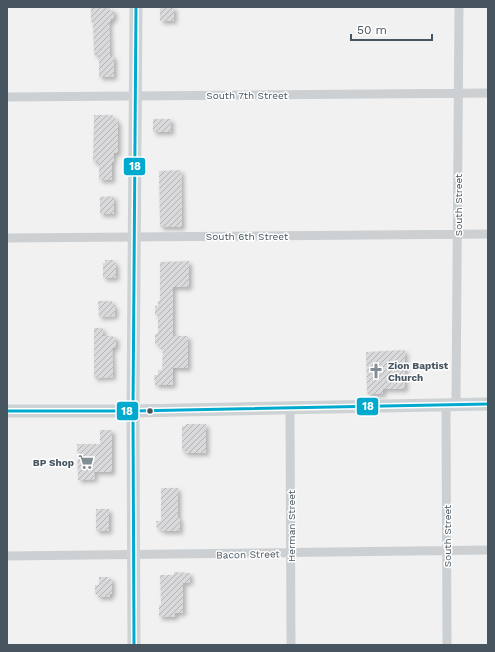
<svg xmlns="http://www.w3.org/2000/svg" width="495" height="652" font-family="'Work Sans',sans-serif">
	<style>
		.building { fill: url(#building-hatch); filter: url(#shadow) }
		.lines { fill: none; stroke-linecap: round; stroke-linejoin: round }
		.street { stroke: #cdd0d2; stroke-width: 9 }
		.secondary { stroke: #cdd2d4; stroke-width: 13 }
		.bus-1-casing { stroke: #fff; stroke-width: 6 }
		.bus-1 { stroke: #00a9ce; stroke-width: 3 }
		.bus-dot { fill: #465560; stroke: #fff; stroke-width: 1.5 }
		.labels { text-anchor: middle; stroke-width: 3; stroke-linejoin: round; paint-order: stroke }
		.street-label { font-size: 10px; fill: #465560; stroke: #fff }
		.poi-label { font-size: 10px; font-weight: bold; fill: #465560; stroke: #fff; text-anchor: start }
		.line-badge { stroke: #fff; stroke-width: 1.5 }
		.badge-label { font-size: 11px; text-anchor: middle; font-weight: bold; fill: #fff }
	</style>
	<defs>
		<pattern id="building-hatch" width="6" height="6" patternUnits="userSpaceOnUse"><rect width="6" height="6" fill="#d9d9db"/><path d="M-1 1l2-2M0 6l6-6M5 7l2-2" fill="none" stroke="#b2b3b5"/></pattern>
		<filter id="shadow"><feDropShadow dx="3" dy="3" stdDeviation="2" flood-color="#0004"/></filter>
	</defs>
	<rect width="100%" height="100%" fill="#f2f1f1"/>
	<!-- building -->
	<path class="building" d="M 160,7 L 174,7 L 174,21 L 160,21 Z
		M 91,8 L 110,8 L 110,10 L 114,10 L 114,19 L 111,19 L 111,22 L 109,22 L 110,56 L 114,56 L 114,77 L 99,77 L 99,55 L 94,55 L 93,22 L 91,22 Z
		M 94,115 L 112,115 L 118,122 L 118,153 L 114,153 L 113,162 L 112,162 L 112,180 L 99,180 L 99,162 L 93,162 Z
		M 153,119 L 171,119 L 171,132 L 153,132 Z
		M 181,170 L 182,227 L 160,227 L 159,171 Z
		M 114,196 L 114,214 L 100,214 L 100,197 Z
		M 105,260 L 114,260 L 114,263 L 116,263 L 116,278 L 103,278 L 103,263 L 105,263 Z
		M 189,261 L 189,287 L 173,287 L 173,336 L 188,336 L 188,368 L 173,368 L 173,385 L 155,385 L 154,375 L 158,375 L 158,370 L 162,370 L 163,349 L 160,349 L 160,344 L 155,344 L 155,334 L 158,334 L 158,315 L 155,315 L 155,306 L 158,306 L 158,301 L 160,301 L 160,262 Z
		M 98,301 L 112,301 L 112,305 L 115,305 L 115,316 L 99,317 Z
		M 94,328 L 103,328 L 103,336 L 113,336 L 113,337 L 116,337 L 116,348 L 112,348 L 113,377 L 94,378 Z
		M 405,350 L 405,389 L 383,389 L 383,394 L 367,394 L 366,352 Z
		M 186,424 L 206,424 L 206,453 L 185,453 L 185,451 L 182,451 L 182,426 L 186,426 Z
		M 100,430 L 112,430 L 112,472 L 94,472 L 95,479 L 78,480 L 77,444 L 100,444 Z
		M 161,488 L 178,488 L 178,518 L 180,518 L 180,531 L 161,531 L 161,529 L 157,529 L 156,521 L 161,521 Z
		M 96,509 L 109,509 L 109,531 L 96,531 Z
		M 174,572 L 190,573 L 190,582 L 183,583 L 183,613 L 175,613 L 175,617 L 159,617 L 159,605 L 161,605 L 160,575 L 174,575 Z
		M 99,577 L 109,577 L 109,579 L 112,579 L 112,594 L 110,594 L 110,597 L 98,597 L 98,594 L 95,594 L 95,585 L 99,585 Z"/>
	<g class="lines">
		<!-- street -->
		<path class="street" d="M 7,97 L 488,93
			M 7,238 L 488,234
			M 446,404 L 447,645
			M 456,404 L 459,7
			M 290,408 L 291,645
			M 7,556 L 488,550"/>
		<!-- secondary -->
		<path class="secondary" d="M 7,411 L 133,411 L 488,404
			M 134,645 L 133,411 L 136,7"/>
		<defs>
			<path id="bus-1" d="M 7,411 L 133,411 L 488,404
				M 134,645 L 133,411 L 136,7"/>
		</defs>
		<!-- bus-1 casing -->
		<use href="#bus-1" class="bus-1-casing"/>
		<!-- bus-1 -->
		<use href="#bus-1" class="bus-1"/>
	</g>
	<!-- icons -->
	<defs>
		<symbol id="church-bare" viewBox="-9 -9 18 18"><path d="M-1.2-6h2.4v3.5h3.3v2.4h-3.3V6h-2.4V-.1h-3.3v-2.4h3.3Z" fill="#828c93" stroke="#fff" stroke-width="2.5" paint-order="stroke"/></symbol>
		<symbol id="supermarket-bare" viewBox="-9 -9 18 18"><path d="M-6-5.5h2.5l.6 2H6L4.5 2H-2.5L-4.4-4H-6ZM-1.5 3.2a1.3 1.3 0 1 0 .1 0ZM3 3.2a1.3 1.3 0 1 0 .1 0Z" fill="#828c93" stroke="#fff" stroke-width="2.5" paint-order="stroke"/></symbol>
	</defs>
	<g fill-rule="evenodd">
		<use href="#church-bare" x="365" y="360" width="22" height="22"/>
		<use href="#supermarket-bare" x="75" y="451" width="22" height="22"/>
	</g>
	<!-- markers -->
	<circle class="bus-dot" cx="150" cy="411" r="3.5"/>
	<g class="labels">
		<!-- street labels -->
		<g class="street-label">
			<text x="247" y="99">South 7th Street</text>
			<text transform="translate(458 205) rotate(-90)" y="4">South Street</text>
			<text x="247" y="240">South 6th Street</text>
			<text transform="translate(291 526) rotate(-90)" y="4">Herman Street</text>
			<text transform="translate(447 536) rotate(-90)" y="4">South Street</text>
			<text transform="translate(248 554) rotate(-1)" y="4">Bacon Street</text>
		</g>
		<!-- poi labels -->
		<g class="poi-label">
			<text x="388" y="369">Zion Baptist<tspan x="388" dy="12">Church</tspan></text>
			<text x="74" y="466" text-anchor="end">BP Shop</text>
		</g>
	</g>
	<g class="line-badge">
		<rect x="123" y="157" width="23" height="19" rx="4" fill="#00a9ce"/>
		<rect x="356" y="397" width="23" height="19" rx="4" fill="#00a9ce"/>
		<rect x="116" y="401" width="23" height="20" rx="4" fill="#00a9ce"/>
	</g>
	<g class="badge-label">
		<text x="135" y="170">18</text>
		<text x="368" y="410">18</text>
		<text x="127" y="415">18</text>
	</g>
	<!-- border -->
	<rect width="495" height="652" fill="none" stroke="#465560" stroke-width="16"/>
	<!-- scale -->
	<path d="M351 34v6h81v-6" fill="none" stroke="#465560" stroke-width="2"/>
	<text x="357" y="34" font-size="12" fill="#465560" stroke="#ffffff" stroke-width="3" paint-order="stroke">50 m</text>
</svg>
